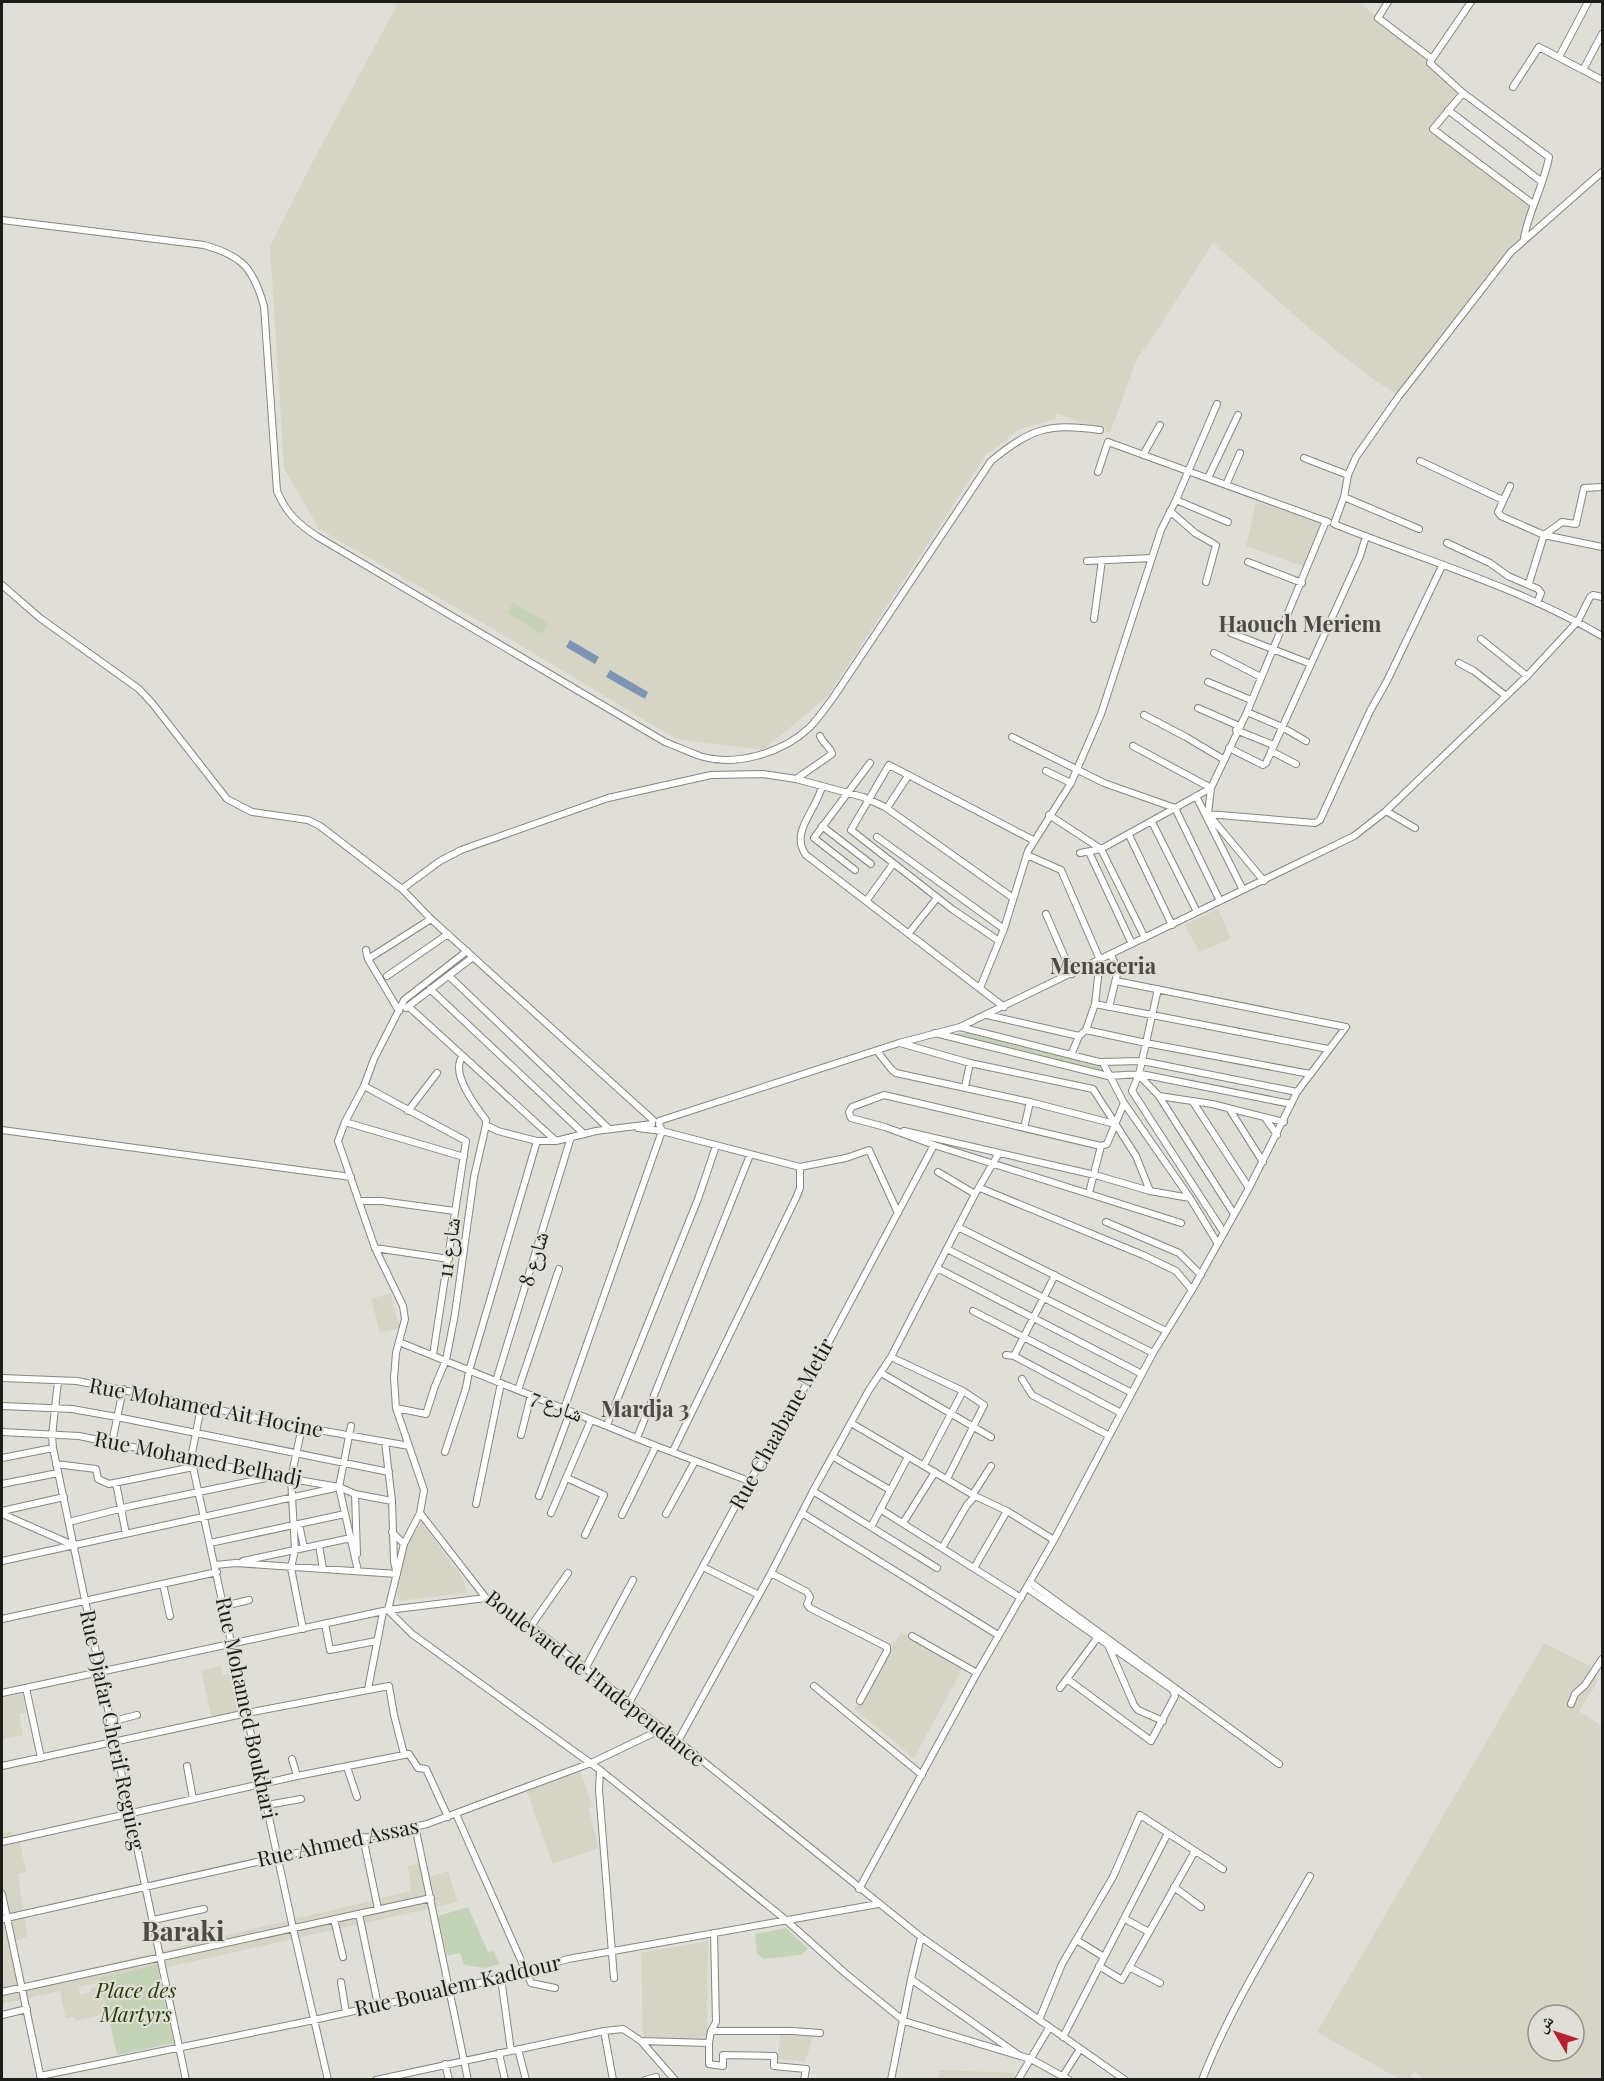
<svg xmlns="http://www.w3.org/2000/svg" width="1604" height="2081" font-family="'Playfair Display','Noto Naskh Arabic',serif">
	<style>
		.built { fill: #d6d4c5; fill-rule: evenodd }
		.green { fill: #c4d2b5 }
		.water { fill: #7d95b4 }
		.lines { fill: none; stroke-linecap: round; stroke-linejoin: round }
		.minor-casing { stroke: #86857e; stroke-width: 8 }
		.minor { stroke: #fff; stroke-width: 6 }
		.labels { text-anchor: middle; stroke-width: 4.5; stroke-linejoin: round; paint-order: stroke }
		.street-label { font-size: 21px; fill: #1c1c19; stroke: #e0dfd7 }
		.park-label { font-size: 21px; font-style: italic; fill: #273c02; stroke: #e0dfd7 }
		.neighbourhood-label { font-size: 22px; font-weight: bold; fill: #4b4a44; stroke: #e0dfd7 }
		.district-label { font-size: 27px; font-weight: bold; fill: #4b4a44; stroke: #e0dfd7 }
	</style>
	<rect width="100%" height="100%" fill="#e0dfd7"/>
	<!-- built -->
	<path class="built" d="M 392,2 L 1358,2 L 1432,59 L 1430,63 L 1459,90 L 1432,129 L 1531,203 L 1524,223 L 1522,237 L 1399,396 L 1370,377 L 1317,335 L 1213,243 L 1151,340 L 1137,358 L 1110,433 L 1106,432 L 1105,427 L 1081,423 L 1057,413 L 1056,419 L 1020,429 L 986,455 L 828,696 L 763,750 L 676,739 L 498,632 L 319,529 L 284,468 L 270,246 L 312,163 L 397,5 Z
		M 1256,502 L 1321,522 L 1324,526 L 1308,568 L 1246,546 Z
		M 1218,909 L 1231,938 L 1200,952 L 1184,925 Z
		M 390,1293 L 400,1328 L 380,1332 L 371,1299 Z
		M 422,1523 L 463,1579 L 467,1591 L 465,1593 L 400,1601 L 397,1596 L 404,1553 L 409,1541 Z
		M 901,1632 L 963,1668 L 914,1758 L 854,1709 Z
		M 1544,1643 L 1592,1667 L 1596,1673 L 1597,1683 L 1579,1711 L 1602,1726 L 1602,2079 L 1425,2080 L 1414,2071 L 1409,2079 L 1399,2079 L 1317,2032 ZM 1538,2015 L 1574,2015 L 1574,2051 L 1538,2051 Z
		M 221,1665 L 223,1675 L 235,1672 L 244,1710 L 212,1718 L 201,1671 Z
		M 22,1693 L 27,1713 L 19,1714 L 23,1735 L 2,1739 L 2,1698 Z
		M 580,1771 L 593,1807 L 589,1808 L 598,1848 L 553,1864 L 526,1790 Z
		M 12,1831 L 14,1842 L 20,1841 L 26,1872 L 18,1874 L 27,1937 L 9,1943 L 20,1985 L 411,1891 L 408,1866 L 422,1862 L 426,1878 L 448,1871 L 458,1902 L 79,1987 L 80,1995 L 91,1992 L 91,1988 L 102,1985 L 108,2013 L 76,2021 L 74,2017 L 66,2018 L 60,1991 L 2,2004 L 2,1834 Z
		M 708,1941 L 707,2040 L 643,2038 L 641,1953 Z
		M 780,2035 L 813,2036 L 805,2062 L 778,2059 Z
		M 939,2070 L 1015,2073 L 1014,2079 L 938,2079 Z"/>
	<!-- green -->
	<path class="green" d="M 513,603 L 548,623 L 542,634 L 507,613 Z
		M 958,1033 L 967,1033 L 1098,1064 L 1102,1067 L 1102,1072 L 953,1037 Z
		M 468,1907 L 488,1952 L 494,1951 L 499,1964 L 486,1968 L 464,1965 L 460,1953 L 447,1956 L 438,1916 Z
		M 786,1928 L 808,1949 L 801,1955 L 764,1959 L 757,1954 L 755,1934 Z
		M 157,1965 L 174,2043 L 117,2055 L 100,1978 Z"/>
	<!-- water -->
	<path class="water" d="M 570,640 L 599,657 L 595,664 L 566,647 Z
		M 610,670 L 648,692 L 645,699 L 606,677 Z"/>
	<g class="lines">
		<defs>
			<path id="minor" d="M 1388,2 L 1378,18 L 1432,59 L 1430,63 L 1463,93 L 1549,157 C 1544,185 1529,210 1524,238
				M 1559,57 L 1588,2
				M 1432,59 L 1471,2
				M 1583,70 L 1602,34
				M 1513,87 L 1539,47 L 1602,80
				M 1463,93 L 1433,129 L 1533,204
				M 1448,110 L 1542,182
				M 1602,172 L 1511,252 L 1399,396 L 1356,457 L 1348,475 L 1344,497 L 1334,524 C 1424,560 1519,587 1602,636
				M 2,220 L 204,245 C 243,256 253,268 264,306 L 277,491 C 286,513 298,524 318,537 L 665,742 C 676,746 688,752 700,756 C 736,767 782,753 809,728 C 819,718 827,706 835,695 L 991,461 C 1032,428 1048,423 1100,430
				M 1143,455 L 1160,425
				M 1304,458 L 1348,475
				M 1420,461 L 1503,500
				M 1098,472 L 1108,442 L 1328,522
				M 1208,478 L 1238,415
				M 1226,485 L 1240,453
				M 1510,486 L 1498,512 L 1501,516 L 1544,535 L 1602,547
				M 1344,497 L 1419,529
				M 1176,500 L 1228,522
				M 1170,511 L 1195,533 L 1216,545 L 1206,582
				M 1447,543 L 1490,563 L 1508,576 L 1538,589 L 1541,593 L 1537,603
				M 1087,561 L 1152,558
				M 1248,562 L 1302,583
				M 1529,583 L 1544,535 L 1562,522 L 1576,524 L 1584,488 L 1602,487
				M 2,585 L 40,618 L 139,689 L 152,703 L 227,799 L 252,812 L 308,820 L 320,826 L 402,889 L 431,919 L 653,1120
				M 1094,619 L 1102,560
				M 1231,633 L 1311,664
				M 1481,639 L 1527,676
				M 1214,653 L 1261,677
				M 1459,663 L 1474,671 L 1506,696
				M 1208,682 L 1251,700
				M 1198,708 L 1239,726
				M 1247,712 L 1282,727 L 1306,741
				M 1144,715 L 1186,737 L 1223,759
				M 1236,730 L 1273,745
				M 1012,737 L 1104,783 L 1175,808 L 1220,901
				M 1133,746 L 1211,788 L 1247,712 L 1326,521
				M 1229,748 L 1263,765 L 1266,763 L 1360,556 L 1366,536
				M 1271,751 L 1296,764
				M 1046,771 L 1071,783
				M 796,779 L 832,754 C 831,747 823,744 820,736
				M 822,786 C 817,810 789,832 806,855 L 1004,1007
				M 1196,796 L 1243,890
				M 887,808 L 908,776
				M 1386,811 L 1415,828
				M 1208,814 L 1315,823 L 1320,820 L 1370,711 L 1387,681 L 1442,566
				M 1049,815 L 1101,849 L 1145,938
				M 1152,822 L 1197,912
				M 822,826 L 871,864
				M 1129,835 L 1172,925
				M 877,837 L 1004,929
				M 1089,852 L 1132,944
				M 1080,853 L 1101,849 L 1211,788 L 1208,814 L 1264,881
				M 1027,855 L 1061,870 L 1100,960 L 1095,1004
				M 855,870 L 814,838 L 870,763
				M 402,889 L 440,861 L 461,850 L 608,798 L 711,775 L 763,774 L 796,779 L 863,797 L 885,807 L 1013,898
				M 867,900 L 893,864
				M 1046,914 L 1072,974
				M 909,933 L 937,898
				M 999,941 L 952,909 L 851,830 L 889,765 L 1033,840
				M 366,950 L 368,959 L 399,1011
				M 467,951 L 404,1000 L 374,1059 L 364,1086 L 345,1122 L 338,1141 L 375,1248 L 403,1306 L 405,1319 L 396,1353 L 394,1378 L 396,1408 L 424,1490 L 420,1513 L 486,1598 L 531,1626 L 678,1741 L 921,1937 L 1125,2080
				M 368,959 L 431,919
				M 387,976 L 448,934
				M 449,976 L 608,1128
				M 980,988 L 1004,929 L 1028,851 L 1071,783 L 1101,714 L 1161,530 L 1176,500 L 1217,404
				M 430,989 L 583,1133
				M 1158,989 L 1139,1074 L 1132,1091 L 1224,1233
				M 409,1007 L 463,1056 C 449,1072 476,1107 486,1120 L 486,1125 L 498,1131 L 537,1141 L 556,1141 L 596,1131 L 652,1124
				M 1109,1007 L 1118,970 L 1111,955
				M 406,1008 L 473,957
				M 987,1015 L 1079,1036
				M 960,1027 L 1099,1062 L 1142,1061 L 1297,1092
				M 1086,1030 L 1146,1043 L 1310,1074
				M 935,1033 L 1108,1076 L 1141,1074 L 1291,1104
				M 900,1043 L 970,1063 L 1093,1089 L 1136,1156 L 1150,1191
				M 877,1051 L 892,1070 L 896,1073 L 1030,1102 L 1115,1124
				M 1071,1055 L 1079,1036 L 1086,1030 L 1095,1004 L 1328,1049
				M 463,1056 L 556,1141
				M 1103,1063 L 1124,1103 L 1190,1198 L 1218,1244
				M 1139,1075 L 1159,1096 L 1234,1214
				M 364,1086 L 466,1141 L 433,1355
				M 965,1087 L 970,1063
				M 1159,1096 L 1212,1104 L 1284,1122
				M 1193,1102 L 1249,1188
				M 1230,1110 L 1263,1162
				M 408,1111 L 437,1073
				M 1266,1119 L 1277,1135
				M 659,1121 L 899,1043 L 960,1027 L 1354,836 L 1386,811 L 1527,676 L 1578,621 L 1590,597 L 1593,595 L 1602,597
				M 345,1122 L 464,1157
				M 638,1128 L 662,1131 L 800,1167 L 846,1158 L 869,1150 L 898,1213
				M 1024,1128 L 1030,1102
				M 2,1130 L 351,1177
				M 904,1131 L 1095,1175 L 1150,1191 L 1190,1198
				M 1101,1146 L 884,1095 L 852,1107 L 849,1112 L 851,1118 L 885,1127 L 934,1145 L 1181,1223
				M 938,1172 L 975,1194
				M 980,1188 L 1143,1255 L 1176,1271 L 1192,1290
				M 1089,1193 L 1101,1146 L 1107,1144 L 1124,1103
				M 359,1201 L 381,1201 L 455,1211
				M 1106,1222 L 1179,1253 L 1201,1275
				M 958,1227 L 1166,1331
				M 375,1248 L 449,1259
				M 947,1249 L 1153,1353
				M 937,1268 L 1142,1374
				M 973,1311 L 1132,1393
				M 399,1342 L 656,1446 L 749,1481
				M 1006,1355 L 1014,1356 L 1121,1413
				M 1014,1356 L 1055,1275
				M 891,1357 L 963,1391 L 984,1405 L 947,1479
				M 881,1373 L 991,1437
				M 2,1378 L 77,1381 L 108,1387 L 302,1427 L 409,1446
				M 1022,1379 L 1032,1395 L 1108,1435
				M 58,1381 L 52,1436 L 53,1448 L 186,2080
				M 496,1381 L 571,1137
				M 518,1390 L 559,1269
				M 2,1406 L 72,1409 L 117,1417 L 389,1472
				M 201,1407 L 191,1458 L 293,1928 L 328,2080
				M 396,1408 L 426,1414 L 435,1386 L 446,1360 L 455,1314 L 474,1177 L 486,1125
				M 564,1409 L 662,1131 L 659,1124
				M 851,1423 L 975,1496 L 1007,1511 L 1054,1540
				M 607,1425 L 698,1199 L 716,1146
				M 351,1426 L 339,1487 L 358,1571
				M 302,1427 L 291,1478 L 295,1550 L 291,1568 L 303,1629
				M 2,1432 L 79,1436 L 274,1476 L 339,1487 L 355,1494 L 392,1501
				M 521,1435 L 531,1395
				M 637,1438 L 750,1155
				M 112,1443 L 123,1389
				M 673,1451 L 796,1198 L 800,1188 L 800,1167
				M 445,1452 L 466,1388 L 469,1371 L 537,1141
				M 832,1456 L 890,1490
				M 2,1458 L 53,1448
				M 56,1464 L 96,1469 L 98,1479 L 109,1484 L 193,1467
				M 924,1465 L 963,1391
				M 567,1478 L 604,1495 L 585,1535
				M 116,1483 L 126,1534
				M 2,1484 L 58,1473
				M 813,1491 L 937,1568
				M 355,1494 L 357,1554
				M 973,1494 L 991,1466
				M 539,1496 L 570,1412
				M 476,1504 L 501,1383
				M 880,1509 L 1021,1598
				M 2,1511 L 64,1497
				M 420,1513 L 404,1544 L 388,1610 L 412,1634 L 600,1770 L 786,1920 L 845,1973 L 904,2021 L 1020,2056
				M 551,1513 L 591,1420
				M 802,1513 L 998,1635
				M 2,1514 L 73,1545
				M 666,1514 L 695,1461
				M 622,1515 L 656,1446
				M 69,1522 L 131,1506 L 271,1477
				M 903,1523 L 935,1472
				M 299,1524 L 304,1548
				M 871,1527 L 908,1457
				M 392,1532 L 404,1544
				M 210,1543 L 345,1514
				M 319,1545 L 323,1569
				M 942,1548 L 967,1505 L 975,1496
				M 2,1561 L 335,1488
				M 243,1561 L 351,1538
				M 215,1565 L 236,1563 L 397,1574 L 394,1562 L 392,1501 L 385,1442
				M 703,1567 L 759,1595
				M 974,1568 L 1007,1511
				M 771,1573 L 807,1592 L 810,1597 L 807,1604 L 810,1608 L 887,1647 L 887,1651 L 860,1701
				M 1030,1582 L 1279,1764
				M 163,1584 L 170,1616
				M 1027,1588 L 1173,1690 L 1175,1696 L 1151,1741 L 1067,1679
				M 224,1606 L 249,1600
				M 2,1619 L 217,1572
				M 325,1624 L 330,1650 L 376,1641
				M 531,1626 L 568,1573
				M 912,1636 L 977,1673
				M 1108,1645 L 1134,1705 L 1138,1710 L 1163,1721
				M 585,1669 L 633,1580
				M 814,1686 L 922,1775
				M 26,1688 L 41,1758
				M 1060,1688 L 1098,1637
				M 368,1689 L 383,1612
				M 2,1693 L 388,1610 L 486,1598
				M 629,1703 L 749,1481 L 775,1443 L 934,1145
				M 1571,1704 L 1575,1694 L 1585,1685 L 1602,1659
				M 110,1722 L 137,1715
				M 678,1741 L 771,1573 L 813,1491 L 869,1390 L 891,1357 L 975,1194 L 999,1153
				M 292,1759 L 297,1776
				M 2,1766 L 247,1713 L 389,1686 L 394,1715 L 404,1754
				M 187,1766 L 193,1799
				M 347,1767 L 357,1797
				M 600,1770 L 599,1790 L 614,1978
				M 267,1805 L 301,1799
				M 456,1814 L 531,1983 L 555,1988
				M 415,1826 L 468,2080
				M 363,1837 L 378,1909
				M 2,1842 L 297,1776 L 409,1754 L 418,1768 L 426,1769 L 448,1817
				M 1174,1887 L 1201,1907
				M 859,1889 L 977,1673 L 1054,1540 L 1153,1353 L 1192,1290 L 1249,1188 L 1297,1092 L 1346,1027 L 1116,981
				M 2,1894 L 41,2079
				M 359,1914 L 378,2005
				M 2,1919 L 427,1824 L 591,1763 L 662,1729
				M 334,1919 L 343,1957
				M 1125,1919 L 1149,1932
				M 153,1920 L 204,1909
				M 1078,1941 L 1104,1957
				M 1099,1966 L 1122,1980 L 1195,1851
				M 1129,1967 L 1160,1983
				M 501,1978 L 511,2051
				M 911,1979 L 1020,2056 L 1031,2059 L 1069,2080
				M 341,1982 L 346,2013
				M 2,1992 L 431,1898
				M 2,2015 L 27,2009
				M 1039,2020 L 1062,1964 L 1113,1877 L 1140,1815 L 1223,1869
				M 604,2031 L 613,2080
				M 711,2031 L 792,2031 L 820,2033
				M 1063,2037 L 1168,1833
				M 641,2041 L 709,2043 L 711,2031 L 716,2022 L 714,1933
				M 709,2043 L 709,2064 L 723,2066 L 723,2055 L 774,2056 L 774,2066 L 806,2069 L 804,2080
				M 518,2049 L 526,2080
				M 499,2053 L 505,2080
				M 445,2064 L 449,2080
				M 40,2076 L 314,2020 L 501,1978 L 568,1959 L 878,1904
				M 1063,2076 L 1080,2049
				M 376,2080 L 604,2031 L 623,2029 L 641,2041 L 675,2080
				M 645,2080 L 656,2077
				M 891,2080 L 911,1979 L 921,1937
				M 1018,2080 L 1049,2028
				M 1202,2080 C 1230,2008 1272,1943 1310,1876"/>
		</defs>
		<!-- minor casing -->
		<use href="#minor" class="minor-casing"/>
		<!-- minor -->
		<use href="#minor" class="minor"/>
	</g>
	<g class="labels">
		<!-- street labels -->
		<g class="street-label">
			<text transform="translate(449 1248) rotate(-82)" y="7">شارع 11</text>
			<text transform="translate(534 1259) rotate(-73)" y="7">شارع 8</text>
			<text transform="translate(557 1406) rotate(22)" y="7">شارع 7</text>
			<text transform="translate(206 1408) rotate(11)" y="7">Rue Mohamed Ait Hocine</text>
			<text transform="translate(782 1424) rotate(-61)" y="7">Rue Chaabane Metir</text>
			<text transform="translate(198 1459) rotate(11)" y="7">Rue Mohamed Belhadj</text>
			<text transform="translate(595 1679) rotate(38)" y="7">Boulevard de l'Independance</text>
			<text transform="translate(246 1708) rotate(78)" y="7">Rue Mohamed Boukhari</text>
			<text transform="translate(112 1730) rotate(78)" y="7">Rue Djafar Cherif Reguieg</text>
			<text transform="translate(338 1843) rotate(-12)" y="7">Rue Ahmed Assas</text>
			<text transform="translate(458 1986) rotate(-13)" y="7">Rue Boualem Kaddour</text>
		</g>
		<!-- park labels -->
		<g class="park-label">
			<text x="136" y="1998">Place des<tspan x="136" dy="24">Martyrs</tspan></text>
		</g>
		<!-- neighbourhood labels -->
		<g class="neighbourhood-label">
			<text x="1300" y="632">Haouch Meriem</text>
			<text x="1103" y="974">Menaceria</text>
			<text x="645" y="1417">Mardja 3</text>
		</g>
		<!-- district labels -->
		<g class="district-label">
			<text x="183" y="1941">Baraki</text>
		</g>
	</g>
	<!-- border -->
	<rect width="1604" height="2081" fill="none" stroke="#1c1c19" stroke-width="6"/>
	<!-- north arrow -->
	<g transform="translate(1556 2033) rotate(309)"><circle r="28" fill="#e0dfd7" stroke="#92918b" stroke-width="1.5"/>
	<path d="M0-4.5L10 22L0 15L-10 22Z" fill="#b42230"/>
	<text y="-9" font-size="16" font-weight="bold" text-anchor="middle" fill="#1c1c19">ش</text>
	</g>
</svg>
